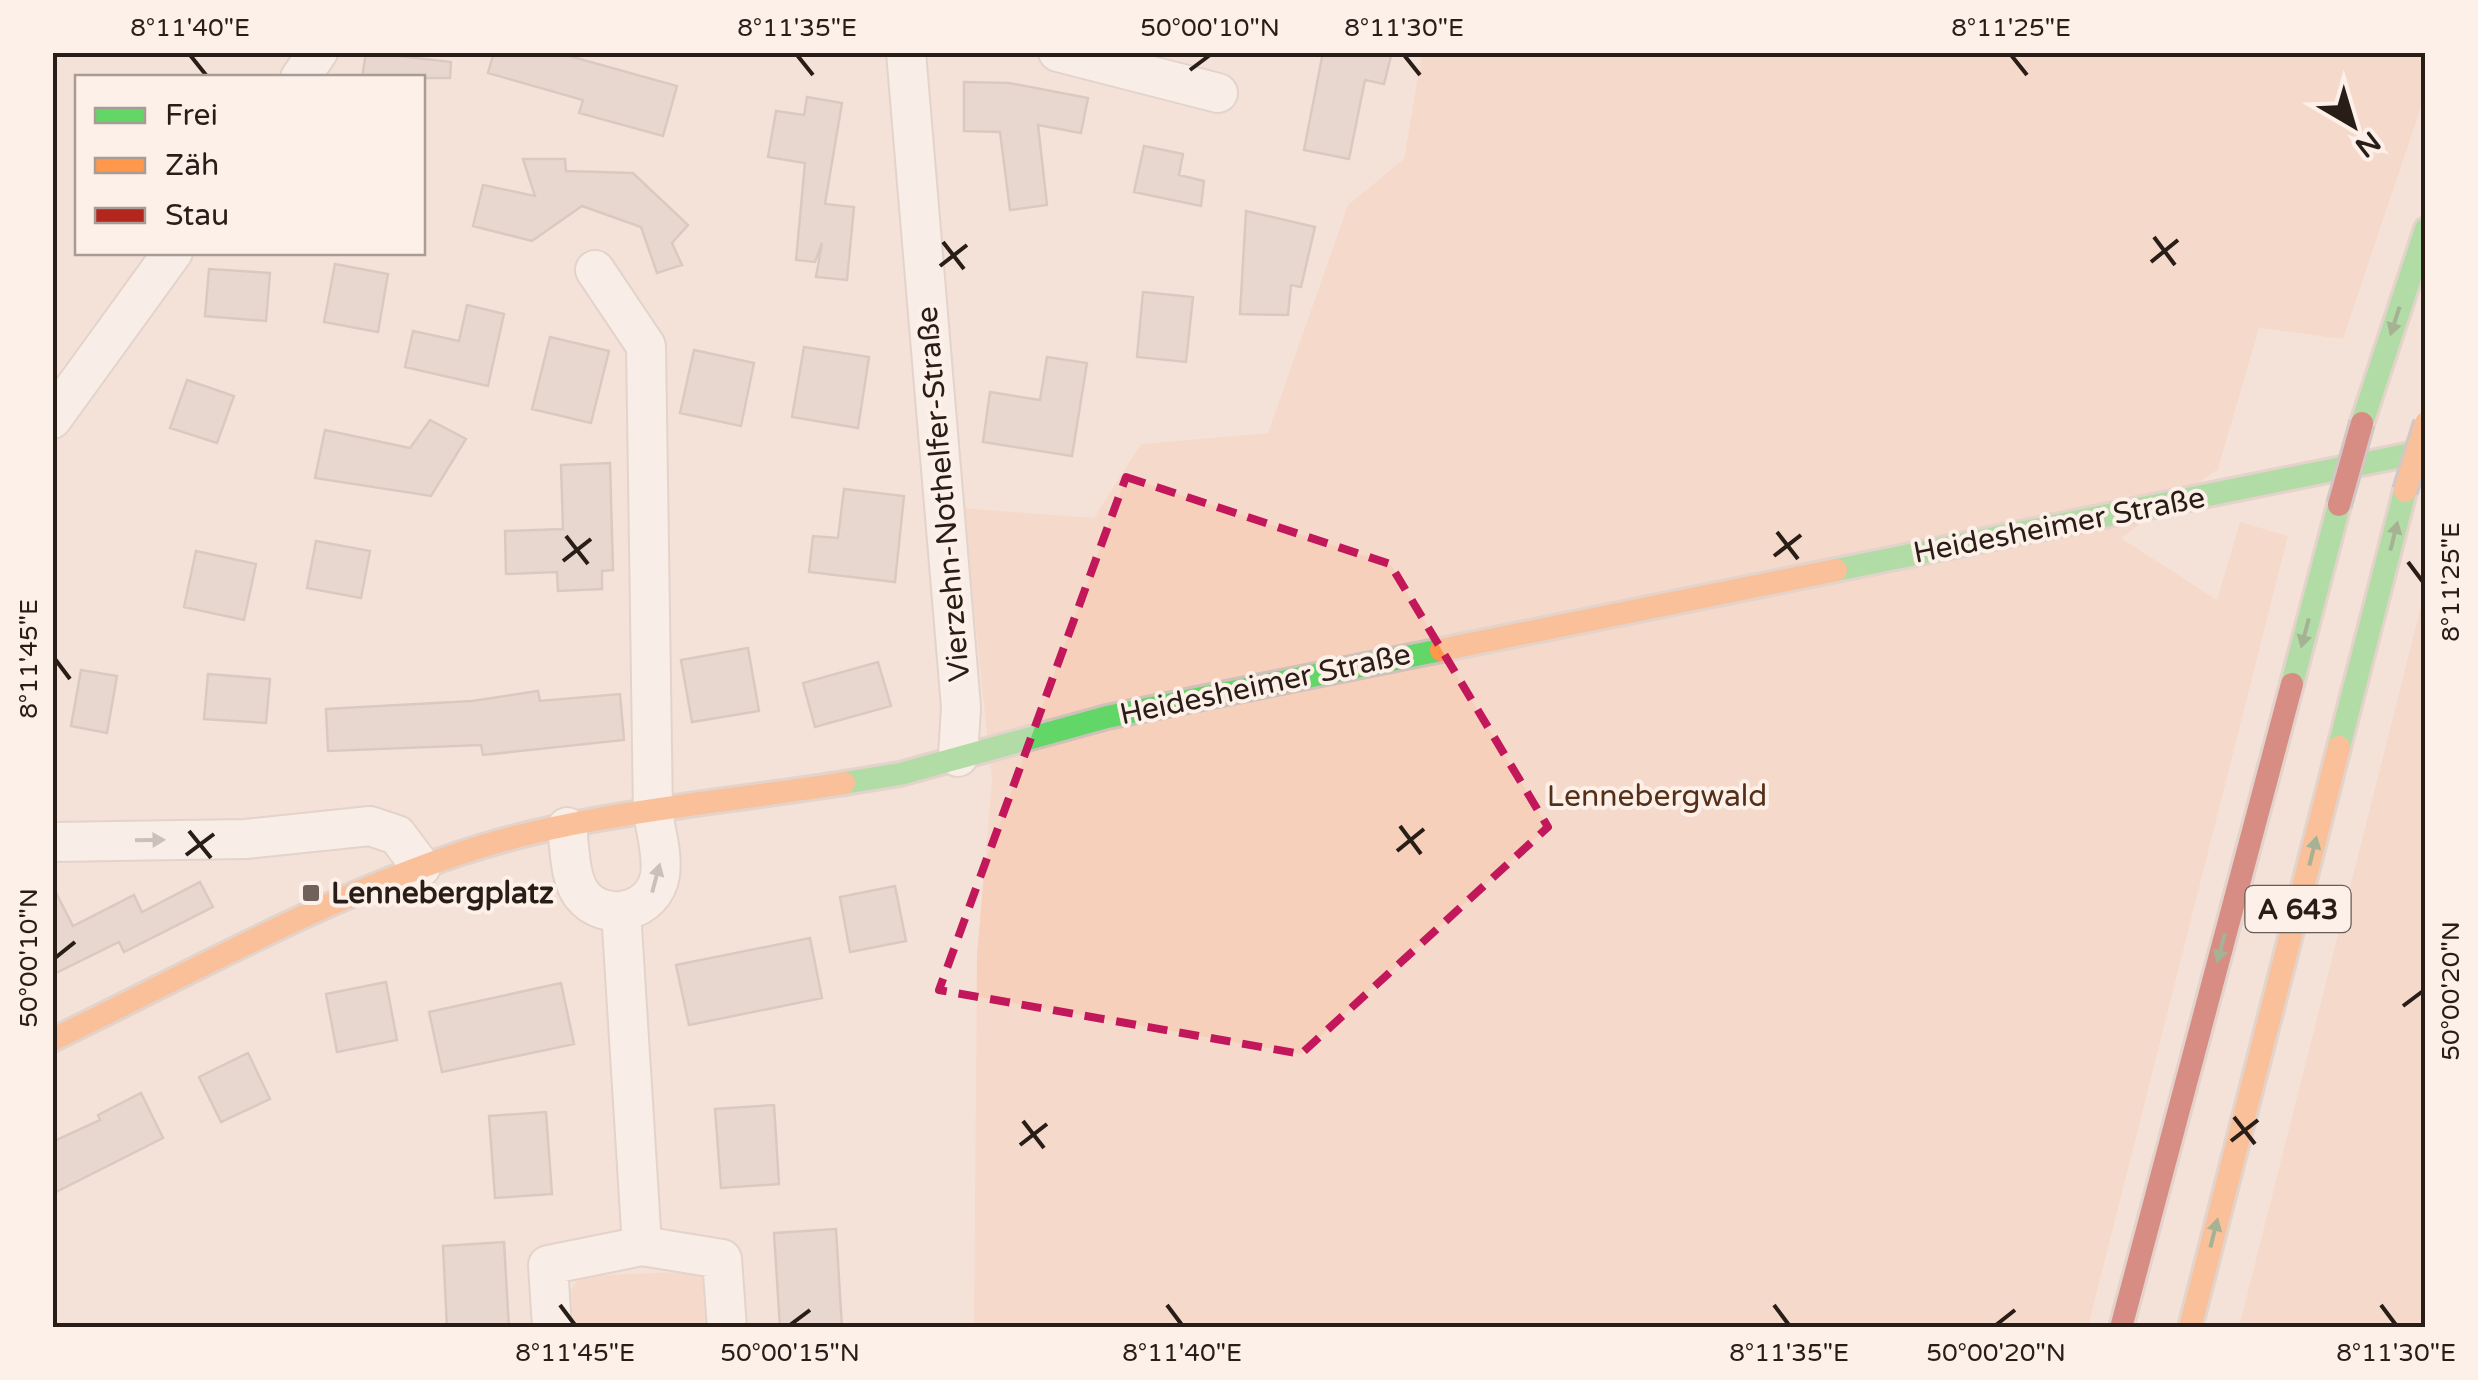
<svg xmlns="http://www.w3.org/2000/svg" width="2478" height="1380" font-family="'Varela Round',sans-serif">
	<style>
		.green { fill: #f7d0bb }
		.building { fill: #d8cbc3; stroke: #b9aca4; stroke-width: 2.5 }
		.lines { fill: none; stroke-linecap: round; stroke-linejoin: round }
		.street-casing { stroke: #cfc1b9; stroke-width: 42 }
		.fast-casing { stroke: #cfc1b9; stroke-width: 28 }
		.slow-casing { stroke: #cfc1b9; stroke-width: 28 }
		.jam-casing { stroke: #cfc1b9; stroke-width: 28 }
		.street { stroke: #fdfbf9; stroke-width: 38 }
		.fast { stroke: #63d668; stroke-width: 22 }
		.slow { stroke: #ff974d; stroke-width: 22 }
		.jam { stroke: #b3261e; stroke-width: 22 }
		.slow-bridge-casing { stroke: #aba7ae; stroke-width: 28; stroke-linecap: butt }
		.jam-bridge-casing { stroke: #aba7ae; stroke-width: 28; stroke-linecap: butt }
		.slow-bridge { stroke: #ff974d; stroke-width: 22 }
		.jam-bridge { stroke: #b3261e; stroke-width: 22 }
		.oneway { fill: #467a40 }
		.oneway2 { fill: #9e9793 }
		.marked { fill: none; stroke: #c2185b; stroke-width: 8; stroke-dasharray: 20 12; stroke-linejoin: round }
		.ticks { fill: none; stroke: #291d17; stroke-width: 4 }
		.poi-dot { fill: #70625b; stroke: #fdf0e9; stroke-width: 4 }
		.labels { text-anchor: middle; stroke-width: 8; stroke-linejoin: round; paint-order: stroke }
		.shield { fill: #fdf0e9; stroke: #695c56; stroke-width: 2.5 }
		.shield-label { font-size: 28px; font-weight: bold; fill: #291d17 }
		.street-label { font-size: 30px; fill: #291d17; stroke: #fdf0e9 }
		.park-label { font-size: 30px; fill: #542f19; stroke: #fdf0e9 }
		.poi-label { font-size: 30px; font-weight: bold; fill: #291d17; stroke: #fdf0e9; text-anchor: start }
		.neatline { fill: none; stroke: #291d17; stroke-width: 4 }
		.ticks-label { font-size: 25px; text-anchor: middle; fill: #291d17 }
	</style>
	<rect width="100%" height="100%" fill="#f4e2d8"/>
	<!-- green -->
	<path class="green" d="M 1422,53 L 2425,53 L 2425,95 L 2343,339 L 2259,328 L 2218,469 L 2121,538 L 2217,600 L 2240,522 L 2288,536 L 2088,1327 L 974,1327 L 977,955 L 992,780 L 963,508 L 1094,518 L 1141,444 L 1268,433 L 1348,205 L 1404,159 Z
		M 2425,590 L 2425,1327 L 2239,1327 Z
		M 705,1271 L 718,1327 L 573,1327 L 571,1291 L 580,1276 Z"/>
	<!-- building -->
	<path class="building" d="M 366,52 L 451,62 L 450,78 L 362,78 Z
		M 494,52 L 555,52 L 677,86 L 663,136 L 579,113 L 583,100 L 488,73 Z
		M 1323,52 L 1392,52 L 1384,84 L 1365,80 L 1349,159 L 1304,150 Z
		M 964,82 L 1009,83 L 1088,98 L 1081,133 L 1038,125 L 1047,205 L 1010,210 L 1000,132 L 964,131 Z
		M 807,97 L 842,103 L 825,204 L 854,207 L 847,280 L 816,277 L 822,243 L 815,262 L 796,260 L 805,163 L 768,157 L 776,111 L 804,115 Z
		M 1144,146 L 1183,154 L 1179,175 L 1204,181 L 1201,206 L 1134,192 Z
		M 523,159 L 565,159 L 566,171 L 633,173 L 688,225 L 672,243 L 682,265 L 657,273 L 641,227 L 582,206 L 532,241 L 473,226 L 483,185 L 535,196 Z
		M 1246,211 L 1315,227 L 1301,287 L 1291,285 L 1288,315 L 1240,314 Z
		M 335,264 L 388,274 L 378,332 L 324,322 Z
		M 209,269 L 270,273 L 266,321 L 205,316 Z
		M 1143,292 L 1193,297 L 1186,362 L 1137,357 Z
		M 467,305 L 504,314 L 488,386 L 405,367 L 413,331 L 459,341 Z
		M 550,337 L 609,351 L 591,423 L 532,409 Z
		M 804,347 L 869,357 L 858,428 L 792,417 Z
		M 694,350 L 754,363 L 741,426 L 680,413 Z
		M 1047,357 L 1087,363 L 1072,456 L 983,442 L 990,392 L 1040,400 Z
		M 187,380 L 234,396 L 217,443 L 170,428 Z
		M 430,420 L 466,439 L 431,496 L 315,478 L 325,430 L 410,448 Z
		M 610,463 L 613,570 L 602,571 L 602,589 L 558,591 L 557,572 L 506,574 L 505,531 L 563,529 L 561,465 Z
		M 844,489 L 904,496 L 895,582 L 809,572 L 813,536 L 838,538 Z
		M 316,541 L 370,551 L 361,598 L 307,588 Z
		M 196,551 L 256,564 L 244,620 L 184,607 Z
		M 748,648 L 759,711 L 692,722 L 681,660 Z
		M 878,662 L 891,706 L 815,727 L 803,683 Z
		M 81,670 L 117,676 L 107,733 L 71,726 Z
		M 208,674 L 270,679 L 266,723 L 204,719 Z
		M 538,691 L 540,701 L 620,694 L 624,740 L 483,755 L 481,745 L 328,751 L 326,709 L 472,701 Z
		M 200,882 L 213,907 L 124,952 L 119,942 L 52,975 L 52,885 L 73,926 L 134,895 L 142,912 Z
		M 895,886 L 906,941 L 850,952 L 840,897 Z
		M 810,938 L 822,998 L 689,1025 L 676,965 Z
		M 386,982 L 397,1040 L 337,1052 L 326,994 Z
		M 561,983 L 574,1044 L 442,1072 L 429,1012 Z
		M 248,1053 L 270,1099 L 221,1122 L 199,1077 Z
		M 141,1093 L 163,1138 L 52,1194 L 52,1142 L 100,1120 L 98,1115 Z
		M 774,1105 L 779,1184 L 721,1188 L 715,1109 Z
		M 546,1112 L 552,1194 L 495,1198 L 489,1116 Z
		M 836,1229 L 842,1328 L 780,1328 L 774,1233 Z
		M 504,1242 L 509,1328 L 447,1328 L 443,1246 Z"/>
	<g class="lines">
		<defs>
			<path id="street" d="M 906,52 L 961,707 L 958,757
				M 1058,52 L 1218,93
				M 300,78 L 318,52
				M 52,419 L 173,252
				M 567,827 C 570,848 569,878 582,895 C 605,924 654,912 660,875 C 663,855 656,832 653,813 L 646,346 L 595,270
				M 52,842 L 246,839 L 370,826 L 397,835 L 421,867
				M 621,911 L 642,1246
				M 552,1328 L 548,1265 L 642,1246 L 722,1259 L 727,1328"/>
			<path id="fast" d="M 2362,423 L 2426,229
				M 1836,570 L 2426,451
				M 2292,684 L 2339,505
				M 2339,747 L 2405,491
				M 844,783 L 900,774 L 1107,717 L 1441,650"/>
			<path id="slow" d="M 1441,650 L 1836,570
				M 52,1040 C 185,976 318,901 458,854 C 578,813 719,803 844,783
				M 2190,1328 L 2339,747"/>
			<path id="jam" d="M 2121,1328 L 2292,684"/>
		</defs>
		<!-- street casing -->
		<use href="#street" class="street-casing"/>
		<!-- fast casing -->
		<use href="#fast" class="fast-casing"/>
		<!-- slow casing -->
		<use href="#slow" class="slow-casing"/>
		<!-- jam casing -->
		<use href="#jam" class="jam-casing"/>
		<!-- street -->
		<use href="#street" class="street"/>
		<!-- fast -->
		<use href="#fast" class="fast"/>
		<!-- slow -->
		<use href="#slow" class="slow"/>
		<!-- jam -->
		<use href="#jam" class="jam"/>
		<defs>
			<path id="slow-bridge" d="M 2405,491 L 2426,423"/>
			<path id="jam-bridge" d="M 2339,505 L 2362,423"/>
		</defs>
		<!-- slow-bridge casing -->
		<use href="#slow-bridge" class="slow-bridge-casing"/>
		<!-- jam-bridge casing -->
		<use href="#jam-bridge" class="jam-bridge-casing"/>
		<!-- slow-bridge -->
		<use href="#slow-bridge" class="slow-bridge"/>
		<!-- jam-bridge -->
		<use href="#jam-bridge" class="jam-bridge"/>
	</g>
	<!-- one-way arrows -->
	<defs><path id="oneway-solid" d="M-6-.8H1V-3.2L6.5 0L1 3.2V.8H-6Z" transform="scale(2.5)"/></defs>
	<g class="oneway">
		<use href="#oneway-solid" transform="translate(2395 321) rotate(108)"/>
		<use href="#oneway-solid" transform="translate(2394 536) rotate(-76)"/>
		<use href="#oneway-solid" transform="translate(2305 633) rotate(105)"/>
		<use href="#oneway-solid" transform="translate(2313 851) rotate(-76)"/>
		<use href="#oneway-solid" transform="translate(2221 948) rotate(105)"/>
		<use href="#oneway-solid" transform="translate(2214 1233) rotate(-76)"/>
	</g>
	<g class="oneway2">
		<use href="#oneway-solid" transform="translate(150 840) rotate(-1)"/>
		<use href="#oneway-solid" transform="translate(656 878) rotate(-75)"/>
	</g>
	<!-- marked area -->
	<path d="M0 0H2478V1380H0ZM 1126,477 L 1390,564 L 1548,827 L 1301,1054 L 939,990 Z" fill="#f4e2d8" fill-opacity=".55" fill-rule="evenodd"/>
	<path class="marked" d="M 1126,477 L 1390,564 L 1548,827 L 1301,1054 L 939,990 Z"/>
	<!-- ticks -->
	<path class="ticks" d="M 190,55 L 206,75M 797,55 L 813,75M 1404,55 L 1420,75M 2011,55 L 2027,75M 1190,70 L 1210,55M 2154,237 L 2175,265M 943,242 L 964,269M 2151,262 L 2178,240M 940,266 L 967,245M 1777,532 L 1798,559M 566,536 L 588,564M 1774,556 L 1801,535M 563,561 L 591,539M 2408,562 L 2423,582M 55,659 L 70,679M 1400,826 L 1421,854M 189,831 L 211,858M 1397,851 L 1424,829M 186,855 L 214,834M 55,958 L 75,942M 2403,1006 L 2423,991M 2234,1117 L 2255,1144M 1023,1121 L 1044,1148M 2231,1141 L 2258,1120M 1020,1145 L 1047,1124M 560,1305 L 575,1325M 1167,1305 L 1182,1325M 1774,1305 L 1789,1325M 2381,1305 L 2396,1325M 790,1325 L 810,1310M 1996,1325 L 2015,1310"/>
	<!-- markers -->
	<rect class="poi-dot" x="301" y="883" width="20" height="20" rx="5"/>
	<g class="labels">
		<!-- shield labels -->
		<rect class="shield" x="2245.5" y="886" width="105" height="46" rx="8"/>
		<g class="shield-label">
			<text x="2298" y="919">A 643</text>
		</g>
		<!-- street labels -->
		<g class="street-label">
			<text transform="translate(943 494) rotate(-95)" y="10">Vierzehn-Nothelfer-Straße</text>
			<text transform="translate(2059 525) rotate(-11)" y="10">Heidesheimer Straße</text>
			<text transform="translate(1265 684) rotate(-12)" y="10">Heidesheimer Straße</text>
		</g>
		<!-- park labels -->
		<g class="park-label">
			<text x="1657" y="806">Lennebergwald</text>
		</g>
		<!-- poi labels -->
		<g class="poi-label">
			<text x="331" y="903">Lennebergplatz</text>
		</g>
	</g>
	<!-- border -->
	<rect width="2478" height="1380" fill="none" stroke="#fdf0e9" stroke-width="110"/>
	<!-- legend -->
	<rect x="75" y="75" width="350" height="180" fill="#fdf0e9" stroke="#a89c95" stroke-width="2.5"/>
	<rect x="95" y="108" width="50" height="15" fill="#63d668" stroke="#a89c95" stroke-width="2.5"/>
	<text x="165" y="125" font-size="30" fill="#291d17">Frei</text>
	<rect x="95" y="158" width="50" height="15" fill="#ff974d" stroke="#a89c95" stroke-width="2.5"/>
	<text x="165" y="175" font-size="30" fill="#291d17">Zäh</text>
	<rect x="95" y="208" width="50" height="15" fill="#b3261e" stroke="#a89c95" stroke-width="2.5"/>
	<text x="165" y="225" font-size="30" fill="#291d17">Stau</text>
	<!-- north arrow -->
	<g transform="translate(2353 125) rotate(142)" stroke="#fdf0e9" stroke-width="8" paint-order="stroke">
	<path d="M0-8L18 38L0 25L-18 38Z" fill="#291d17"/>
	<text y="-15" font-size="28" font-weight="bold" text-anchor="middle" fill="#291d17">N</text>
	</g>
	<rect x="55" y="55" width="2368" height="1270" class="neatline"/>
	<g class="ticks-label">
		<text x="190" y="36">8°11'40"E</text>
		<text x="797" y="36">8°11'35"E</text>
		<text x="1210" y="36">50°00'10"N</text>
		<text x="1404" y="36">8°11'30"E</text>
		<text x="2011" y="36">8°11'25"E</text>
		<text transform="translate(2450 582) rotate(-90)" y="9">8°11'25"E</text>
		<text transform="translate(28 659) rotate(-90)" y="9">8°11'45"E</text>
		<text transform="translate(28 958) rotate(-90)" y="9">50°00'10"N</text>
		<text transform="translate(2450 991) rotate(-90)" y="9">50°00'20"N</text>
		<text x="575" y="1361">8°11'45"E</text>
		<text x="790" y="1361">50°00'15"N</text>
		<text x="1182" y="1361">8°11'40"E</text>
		<text x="1789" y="1361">8°11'35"E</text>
		<text x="1996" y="1361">50°00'20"N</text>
		<text x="2396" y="1361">8°11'30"E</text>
	</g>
</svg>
